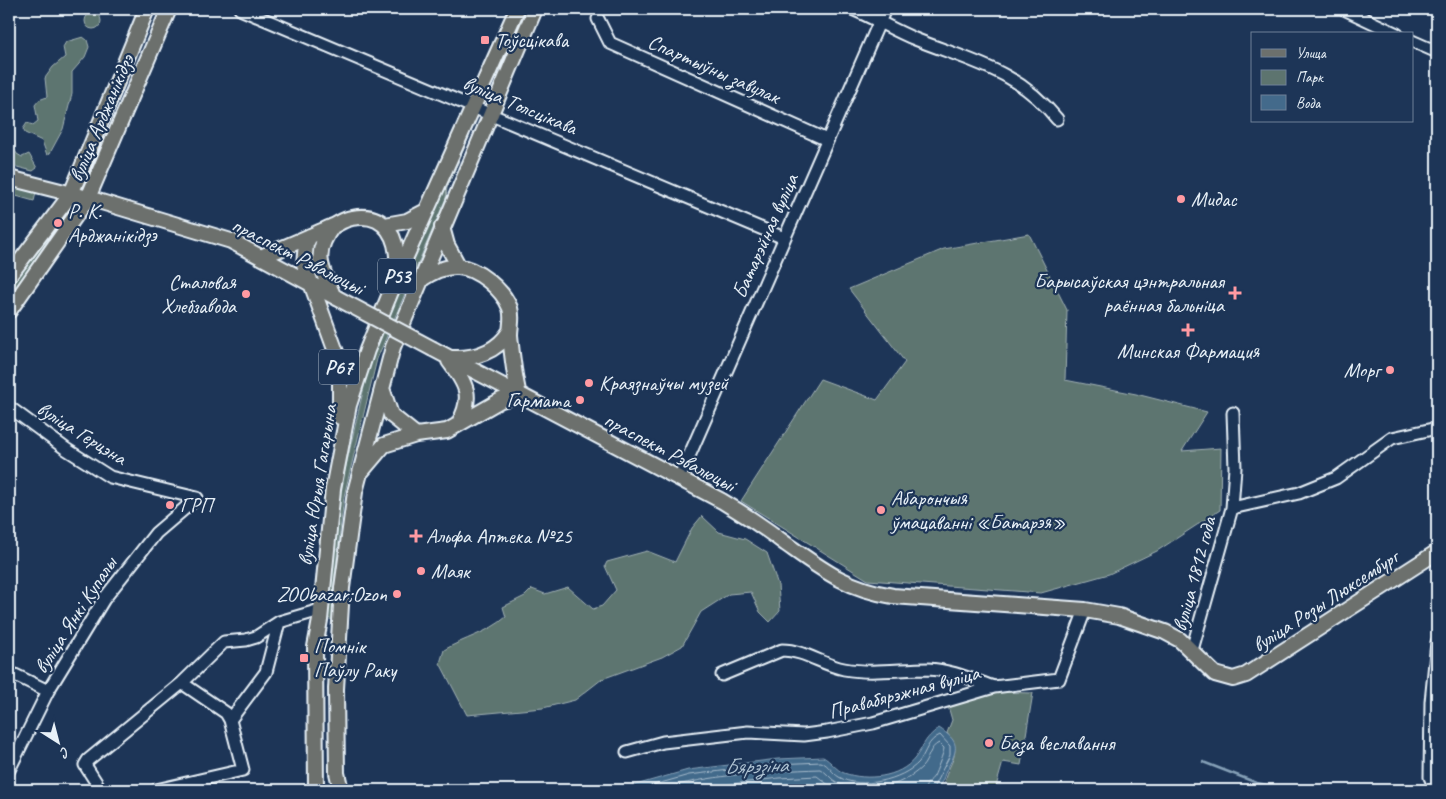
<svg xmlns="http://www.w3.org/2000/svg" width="1446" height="799" font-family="Caveat,sans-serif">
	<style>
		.green { fill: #5d746f; stroke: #a2b2b4 }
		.water { fill: #436a8b; stroke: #85a0b7 }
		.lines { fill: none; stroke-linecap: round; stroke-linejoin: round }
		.shore { stroke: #a6bbcc; stroke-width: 1 }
		.stream { stroke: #85a0b7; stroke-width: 2.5 }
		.minor-casing { stroke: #e8f1f8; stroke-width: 15 }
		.major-casing { stroke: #e8f1f8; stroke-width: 18 }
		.minor { stroke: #1d3557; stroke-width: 11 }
		.major { stroke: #6c706d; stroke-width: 14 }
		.major-bridge-casing { stroke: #e8f1f8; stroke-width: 18; stroke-linecap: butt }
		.major-bridge { stroke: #6c706d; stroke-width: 14 }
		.poi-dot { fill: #ff9aa2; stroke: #1d3557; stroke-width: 2 }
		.labels { text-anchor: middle; stroke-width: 4.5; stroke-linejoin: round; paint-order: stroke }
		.shield { fill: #1d3557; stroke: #abb9c8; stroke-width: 1 }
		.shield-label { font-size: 20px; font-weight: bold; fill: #e8f1f8 }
		.poi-label { font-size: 21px; fill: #e8f1f8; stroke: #1d3557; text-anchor: start }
		.street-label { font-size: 21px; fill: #e8f1f8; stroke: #1d3557 }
		.water-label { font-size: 22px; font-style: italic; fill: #aec2d2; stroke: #1d3557 }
	</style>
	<rect width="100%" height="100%" fill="#1d3557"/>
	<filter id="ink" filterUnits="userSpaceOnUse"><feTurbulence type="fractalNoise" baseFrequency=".02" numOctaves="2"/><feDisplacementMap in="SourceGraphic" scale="10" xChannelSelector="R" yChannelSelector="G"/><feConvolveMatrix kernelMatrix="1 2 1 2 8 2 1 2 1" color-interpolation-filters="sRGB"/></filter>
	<g filter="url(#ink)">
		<!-- green -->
		<path class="green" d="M85 21a8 8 0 1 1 16 0a8 8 0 1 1-16 0Z
			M 83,37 L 87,40 L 89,47 L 85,57 L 72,72 L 72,94 L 63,129 L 50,153 L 47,155 L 42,141 L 25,133 L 23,129 L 27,123 L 33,125 L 38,121 L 35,105 L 39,100 L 47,97 L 45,78 L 53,67 L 65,57 L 63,47 L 66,42 Z
			M 468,135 L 470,135 L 447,188 L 446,198 L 377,359 L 344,496 L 334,583 L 333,620 L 327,618 L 339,496 L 371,357 Z
			M 9,141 L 17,154 L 22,157 L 29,154 L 37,168 L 33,171 L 9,165 Z
			M 9,186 L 36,193 L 34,201 L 9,194 Z
			M 51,228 L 59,232 L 9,299 L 9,284 Z
			M 1029,234 L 1067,310 L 1065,380 L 1136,394 L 1207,412 L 1182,451 L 1221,448 L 1220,510 L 1157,551 L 1109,574 L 1041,593 L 868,580 L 741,501 L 820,379 L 877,400 L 905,362 L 849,289 L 944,249 Z
			M 702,516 L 719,532 L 745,539 L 767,553 L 778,585 L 780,611 L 770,622 L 760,612 L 751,592 L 729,594 L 701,612 L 682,646 L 662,657 L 602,679 L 575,700 L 543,708 L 467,715 L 440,663 L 444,650 C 464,638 488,633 506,617 L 503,607 L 525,596 L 532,589 L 545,594 L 568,587 L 593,609 L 602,606 L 616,590 L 605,566 L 607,562 L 647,551 L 675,562 L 692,528 Z
			M 991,692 L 1033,693 L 1021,765 L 1003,762 L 995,790 L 961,790 L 944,782 C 950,759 963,755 947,733 L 952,720 L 948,706 Z"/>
		<!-- water -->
		<path class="water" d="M 939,728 C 959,741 959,748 948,767 C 942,778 945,781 935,790 L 618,790 L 688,770 L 778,759 L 823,757 C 831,761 836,770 844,773 C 866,781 900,778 915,758 C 926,743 923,740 939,728 Z"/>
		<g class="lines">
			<!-- shore -->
			<path class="shore" d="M 636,790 L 689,775 L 778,764 L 821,762 C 829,765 832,773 839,777 C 860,790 903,780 919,762 C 927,751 927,741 940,735 L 950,746 L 950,755 L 932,790
				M 658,790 C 710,775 765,771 820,769 C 827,772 831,780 838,783 C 865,796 900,788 922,767 C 929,760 929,747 939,743 L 944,748 C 944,752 936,772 934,776 C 930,782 926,782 925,790
				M 684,790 L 779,778 L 817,776 L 835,790"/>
			<!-- stream -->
			<path class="stream" d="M 1203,762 L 1257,783 L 1292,790"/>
			<defs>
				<path id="minor" d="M 240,9 L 784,238
					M 852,9 C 874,18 893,30 915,39 C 970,61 1018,70 1057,119
					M 1344,9 L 1397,34
					M 598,19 L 610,43 L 827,140
					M 1412,41 L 1437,52
					M 9,407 L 66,449 L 110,477 L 197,498
					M 679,479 L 885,9
					M 1232,508 L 1299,493 L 1336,478 L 1392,438 L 1437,428
					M 1192,650 L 1232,508 L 1235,468 L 1233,413
					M 9,672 L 48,691
					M 722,675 L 782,650 C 804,650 823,665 844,669 C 872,674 900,669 928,669 C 951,670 973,680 994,687
					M 230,720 L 266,672 L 279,622
					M 627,752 L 663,742 L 748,732 L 804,735 L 827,732 L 873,723 L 994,687 L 1059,679 L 1085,610
					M 9,770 L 48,691 L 104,599 L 156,533 L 197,498
					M 101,790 L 85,765 L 88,760 L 182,683 L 224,642 L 246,640 L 256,637 L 279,622 L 320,610
					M 156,790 L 243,770 L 230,720 L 226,713 L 182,683
					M 1436,790 L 1430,777 L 1431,702 L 1437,642"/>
				<path id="major" d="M 9,178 L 88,198 L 231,241 L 337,298
					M 385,225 L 407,221 L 426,211
					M 333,226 C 312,253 321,268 333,295
					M 442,227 L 447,245 L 459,267
					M 310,236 L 306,244 L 304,264 L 336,352 L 340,371 L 340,417
					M 263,256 C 286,247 308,237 331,227 C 338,224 344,219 352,218 C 387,211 399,240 397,269
					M 9,276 L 71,194 L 147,9
					M 422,279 C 432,272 445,266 458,267 C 478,268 503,290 510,308 C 513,318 510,326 510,335 C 512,356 514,375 519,395
					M 9,311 L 88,198 L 169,9
					M 433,349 L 722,501 C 744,514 765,528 786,544 C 823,570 847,589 893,596 L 1085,610 L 1119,616 L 1165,632 L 1180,640 L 1215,674 L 1233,679 L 1246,675 L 1437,552
					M 451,358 C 474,359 497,352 510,331
					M 449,361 C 466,384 474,396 459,423
					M 383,391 L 391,415 L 416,435
					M 362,471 L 384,445 L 416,435 L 447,431 L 501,400 L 519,395
					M 316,790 L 315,647 L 320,620 L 333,489 L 349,405 L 367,350 L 396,279 L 517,9
					M 341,790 L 337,773 L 336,689 L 342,588 L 355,492 L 393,347 L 535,9"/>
			</defs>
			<!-- minor casing -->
			<use href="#minor" class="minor-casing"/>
			<!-- major casing -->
			<use href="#major" class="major-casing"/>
			<!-- minor -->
			<use href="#minor" class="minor"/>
			<!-- major -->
			<use href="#major" class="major"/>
			<defs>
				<path id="major-bridge" d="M 337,298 L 433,349"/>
			</defs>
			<!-- major-bridge casing -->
			<use href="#major-bridge" class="major-bridge-casing"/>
			<!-- major-bridge -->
			<use href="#major-bridge" class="major-bridge"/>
		</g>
	</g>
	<!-- markers -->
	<g class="poi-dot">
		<rect x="480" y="35" width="10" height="10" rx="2.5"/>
		<circle cx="1181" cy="199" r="5"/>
		<circle cx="58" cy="223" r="5"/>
		<path d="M1232.5 285.5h5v5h5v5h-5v5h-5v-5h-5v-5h5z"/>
		<circle cx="246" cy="294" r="5"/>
		<path d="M1185.5 322.5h5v5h5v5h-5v5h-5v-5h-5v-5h5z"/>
		<circle cx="1390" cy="370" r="5"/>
		<circle cx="589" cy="383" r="5"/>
		<circle cx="580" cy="400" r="5"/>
		<circle cx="170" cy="505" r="5"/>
		<circle cx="881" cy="510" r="5"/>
		<path d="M413.5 528.5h5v5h5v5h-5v5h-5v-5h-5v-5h5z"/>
		<circle cx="421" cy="571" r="5"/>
		<circle cx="397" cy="594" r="5"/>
		<rect x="299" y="653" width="10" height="10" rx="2.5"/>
		<circle cx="989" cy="743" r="5"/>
	</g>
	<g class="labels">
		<!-- shield labels -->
		<g class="shield">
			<rect x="378" y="258.5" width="38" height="35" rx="4"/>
			<rect x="319" y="349.5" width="40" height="35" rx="4"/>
		</g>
		<g class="shield-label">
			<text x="397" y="283">Р53</text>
			<text x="339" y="374">Р67</text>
		</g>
		<!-- poi labels -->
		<g class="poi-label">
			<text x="495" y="47">Тоўсцікава</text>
			<text x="1191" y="206">Мидас</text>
			<text x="68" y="218">Р. К.<tspan x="68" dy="24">Арджанікідзэ</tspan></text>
			<text x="1224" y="288" text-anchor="end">Барысаўская цэнтральная<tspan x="1224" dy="24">раённая бальніца</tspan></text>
			<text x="236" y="289" text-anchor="end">Сталовая<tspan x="236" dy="24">Хлебзавода</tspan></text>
			<text x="1188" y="358" text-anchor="middle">Минская Фармация</text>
			<text x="1380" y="377" text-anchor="end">Морг</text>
			<text x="599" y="390">Краязнаўчы музей</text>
			<text x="570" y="407" text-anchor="end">Гармата</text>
			<text x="891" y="505">Абарончыя<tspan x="891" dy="24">ўмацаванні «Батарэя»</tspan></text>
			<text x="180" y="512">ГРП</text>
			<text x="426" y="543">Альфа Аптека №25</text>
			<text x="431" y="578">Маяк</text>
			<text x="387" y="601" text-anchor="end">ZOObazar;Ozon</text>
			<text x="314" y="653">Помнік<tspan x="314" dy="24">Паўлу Раку</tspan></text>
			<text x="999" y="750">База веславання</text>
		</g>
		<!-- street labels -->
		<g class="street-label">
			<text transform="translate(714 69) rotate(24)" y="7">Спартыўны завулак</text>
			<text transform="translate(520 105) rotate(23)" y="7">вуліца Толсцікава</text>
			<text transform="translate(101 118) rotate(-67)" y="7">вуліца Арджанікідзэ</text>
			<text transform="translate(765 236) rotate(-66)" y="7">Батарэйная вуліца</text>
			<text transform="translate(298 256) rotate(27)" y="7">праспект Рэвалюцыі</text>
			<text transform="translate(82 433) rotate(32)" y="7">вуліца Герцэна</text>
			<text transform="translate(670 452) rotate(28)" y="7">праспект Рэвалюцыі</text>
			<text transform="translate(317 485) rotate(-81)" y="7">вуліца Юрыя Гагарына</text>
			<text transform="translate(1194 574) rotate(-75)" y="7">вуліца 1812 года</text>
			<text transform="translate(1325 601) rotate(-33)" y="7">вуліца Розы Люксембург</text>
			<text transform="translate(75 615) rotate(-57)" y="7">вуліца Янкі Купалы</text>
			<text transform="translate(904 692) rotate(-15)" y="7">Правабярэжная вуліца</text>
		</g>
		<!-- water labels -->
		<g class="water-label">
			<text transform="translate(756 765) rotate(-2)" y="8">Бярэзіна</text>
		</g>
	</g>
	<!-- margin -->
	<rect width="1446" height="799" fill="none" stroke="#1d3557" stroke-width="30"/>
	<rect x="15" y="15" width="1416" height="769" fill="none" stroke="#e8f1f8" stroke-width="2" filter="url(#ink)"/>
	<!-- legend -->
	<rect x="1251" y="32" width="162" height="90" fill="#1d3557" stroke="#6e8097"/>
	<rect x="1261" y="49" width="25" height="8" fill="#6c706d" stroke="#6e8097"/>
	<text x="1296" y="58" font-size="15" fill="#e8f1f8">Улица</text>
	<rect x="1261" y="70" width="25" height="15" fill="#5d746f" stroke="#6e8097"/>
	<text x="1296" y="82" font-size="15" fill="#e8f1f8">Парк</text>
	<rect x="1261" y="95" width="25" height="15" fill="#436a8b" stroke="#6e8097"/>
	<text x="1296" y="108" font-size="15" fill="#e8f1f8">Вода</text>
	<!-- north arrow -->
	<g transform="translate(58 742) rotate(144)" stroke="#1d3557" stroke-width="4" paint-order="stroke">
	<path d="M0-4L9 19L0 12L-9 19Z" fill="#e8f1f8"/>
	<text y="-8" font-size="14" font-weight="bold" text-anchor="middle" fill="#e8f1f8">С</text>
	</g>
</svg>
